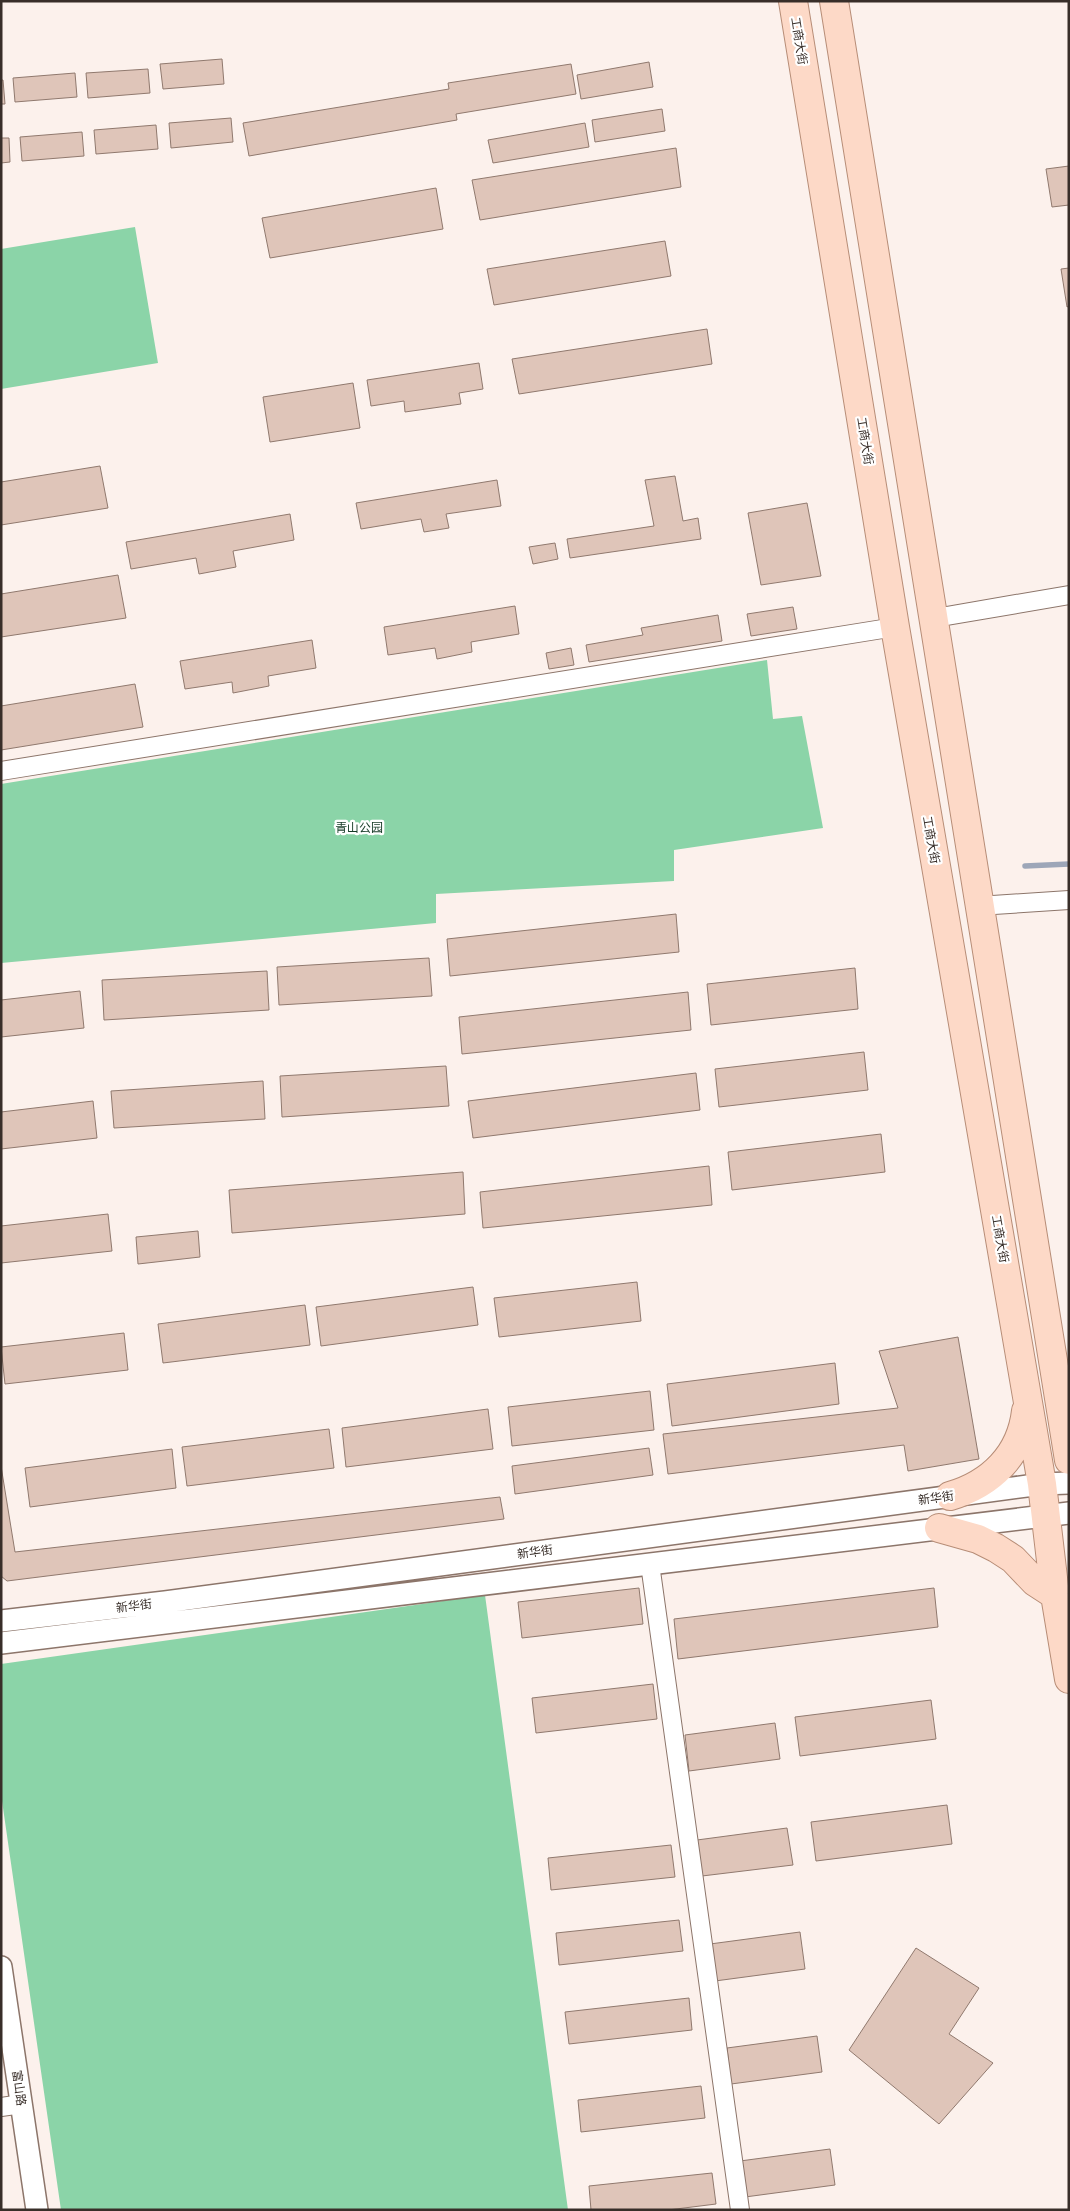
<svg xmlns="http://www.w3.org/2000/svg" width="1070" height="2211" font-family="Montserrat,'Noto Sans SC',sans-serif">
	<style>
		.green { fill: #8bd4a8 }
		.lines { fill: none; stroke-linecap: round; stroke-linejoin: round }
		.stream { stroke: #9da6b8; stroke-width: 5.5 }
		.building { fill: #dfc5b9; stroke: #90796e }
		.minor-casing { stroke: #8c756a; stroke-width: 20 }
		.tertiary-casing { stroke: #8c756a; stroke-width: 24 }
		.primary-casing { stroke: #b78d77; stroke-width: 30 }
		.minor { stroke: #fff; stroke-width: 18 }
		.tertiary { stroke: #fff; stroke-width: 21 }
		.primary { stroke: #fdd9c7; stroke-width: 28 }
		.labels { text-anchor: middle; stroke-width: 4.5; stroke-linejoin: round; paint-order: stroke }
		.street-label { font-size: 12px; fill: #382e29; stroke: #fff }
		.park-label { font-size: 12px; fill: #163a26; stroke: #fff }
	</style>
	<rect width="100%" height="100%" fill="#fcf1ec"/>
	<!-- green -->
	<path class="green" d="M 135,227 L 158,363 L 1,389 L 1,249 Z
		M 767,660 L 773,719 L 802,716 L 823,828 L 674,850 L 674,881 L 436,894 L 436,923 L 1,963 L 1,784 Z
		M 485,1595 L 568,2210 L 61,2210 L 1,1794 L 1,1664 Z"/>
	<g class="lines">
		<!-- stream -->
		<path class="stream" d="M 1025,866 L 1069,864"/>
	</g>
	<!-- building -->
	<path class="building" d="M 222,59 L 224,84 L 163,89 L 160,64 Z
		M 649,62 L 653,87 L 581,99 L 577,75 Z
		M 571,64 L 576,94 L 456,114 L 457,120 L 249,156 L 243,123 L 449,89 L 448,83 Z
		M 148,69 L 150,93 L 88,98 L 86,73 Z
		M 75,73 L 77,97 L 15,102 L 13,78 Z
		M 1,80 L 3,80 L 5,104 L 1,104 Z
		M 662,109 L 665,131 L 595,142 L 592,120 Z
		M 231,118 L 233,142 L 171,148 L 169,123 Z
		M 585,123 L 589,147 L 493,163 L 488,140 Z
		M 156,125 L 158,149 L 96,154 L 94,130 Z
		M 82,132 L 84,156 L 22,161 L 20,137 Z
		M 1,138 L 9,138 L 10,162 L 1,163 Z
		M 676,148 L 681,187 L 480,220 L 472,180 Z
		M 1069,166 L 1069,205 L 1052,207 L 1046,169 Z
		M 436,188 L 443,229 L 270,258 L 262,218 Z
		M 665,241 L 671,276 L 494,305 L 487,269 Z
		M 1069,268 L 1069,306 L 1067,307 L 1061,269 Z
		M 707,329 L 712,364 L 519,394 L 512,359 Z
		M 479,363 L 483,389 L 459,393 L 461,404 L 405,412 L 404,401 L 371,406 L 367,380 Z
		M 353,383 L 360,428 L 270,442 L 263,397 Z
		M 100,466 L 108,508 L 1,525 L 1,482 Z
		M 675,476 L 683,521 L 698,518 L 701,539 L 570,558 L 567,539 L 654,526 L 645,480 Z
		M 497,480 L 501,506 L 446,514 L 449,528 L 424,532 L 421,519 L 361,529 L 356,503 Z
		M 807,503 L 821,576 L 761,585 L 748,513 Z
		M 290,514 L 294,540 L 233,551 L 236,567 L 199,574 L 196,558 L 131,569 L 126,542 Z
		M 555,543 L 558,559 L 533,564 L 529,547 Z
		M 118,575 L 126,618 L 1,637 L 1,594 Z
		M 515,606 L 519,634 L 471,642 L 472,652 L 437,659 L 435,648 L 388,655 L 384,627 Z
		M 793,607 L 797,629 L 751,636 L 747,614 Z
		M 718,615 L 722,641 L 589,662 L 586,645 L 643,635 L 641,628 Z
		M 312,640 L 316,668 L 268,676 L 269,686 L 233,693 L 232,682 L 185,689 L 180,661 Z
		M 571,648 L 574,665 L 549,669 L 546,653 Z
		M 135,684 L 143,727 L 1,750 L 1,706 Z
		M 676,914 L 679,952 L 450,976 L 447,939 Z
		M 429,958 L 432,996 L 279,1005 L 277,967 Z
		M 855,968 L 858,1009 L 711,1025 L 707,984 Z
		M 267,971 L 269,1010 L 104,1020 L 102,980 Z
		M 80,991 L 84,1028 L 1,1037 L 1,1000 Z
		M 688,992 L 691,1030 L 462,1054 L 459,1017 Z
		M 864,1052 L 868,1090 L 719,1107 L 715,1069 Z
		M 446,1066 L 449,1106 L 282,1117 L 280,1076 Z
		M 696,1073 L 700,1110 L 473,1138 L 468,1101 Z
		M 263,1081 L 265,1119 L 114,1128 L 111,1091 Z
		M 93,1101 L 97,1138 L 1,1149 L 1,1112 Z
		M 881,1134 L 885,1172 L 732,1190 L 728,1152 Z
		M 709,1166 L 712,1205 L 483,1228 L 480,1192 Z
		M 463,1172 L 465,1214 L 232,1233 L 229,1190 Z
		M 108,1214 L 112,1251 L 1,1263 L 1,1226 Z
		M 198,1231 L 200,1257 L 138,1264 L 136,1237 Z
		M 637,1282 L 641,1321 L 499,1337 L 494,1298 Z
		M 473,1287 L 478,1325 L 321,1346 L 316,1307 Z
		M 305,1305 L 310,1345 L 163,1363 L 158,1324 Z
		M 124,1333 L 128,1370 L 5,1384 L 1,1347 Z
		M 958,1337 L 979,1459 L 908,1471 L 904,1445 L 668,1474 L 663,1434 L 898,1408 L 879,1351 Z
		M 835,1363 L 839,1404 L 672,1426 L 667,1384 Z
		M 650,1391 L 654,1430 L 512,1446 L 508,1407 Z
		M 488,1409 L 493,1449 L 346,1467 L 342,1428 Z
		M 329,1429 L 334,1468 L 187,1486 L 182,1447 Z
		M 649,1448 L 653,1475 L 515,1494 L 512,1466 Z
		M 172,1449 L 176,1488 L 30,1507 L 25,1468 Z
		M 1,1466 L 15,1552 L 500,1497 L 504,1519 L 7,1581 L 1,1576 Z
		M 639,1588 L 643,1624 L 522,1638 L 518,1602 Z
		M 934,1588 L 938,1627 L 678,1659 L 674,1619 Z
		M 653,1684 L 657,1719 L 536,1733 L 532,1698 Z
		M 931,1700 L 936,1739 L 800,1756 L 795,1717 Z
		M 775,1723 L 780,1759 L 689,1771 L 685,1735 Z
		M 947,1805 L 952,1844 L 816,1861 L 811,1822 Z
		M 787,1828 L 793,1865 L 702,1876 L 697,1840 Z
		M 671,1845 L 675,1877 L 551,1890 L 548,1858 Z
		M 679,1920 L 683,1951 L 559,1965 L 556,1933 Z
		M 800,1932 L 805,1969 L 715,1981 L 710,1944 Z
		M 916,1948 L 979,1988 L 949,2034 L 993,2063 L 939,2124 L 849,2050 Z
		M 689,1998 L 692,2030 L 569,2044 L 565,2012 Z
		M 817,2036 L 822,2072 L 731,2084 L 727,2048 Z
		M 701,2086 L 705,2118 L 581,2132 L 578,2100 Z
		M 830,2149 L 835,2185 L 745,2197 L 740,2161 Z
		M 712,2173 L 716,2204 L 668,2210 L 591,2210 L 589,2186 Z"/>
	<g class="lines">
		<defs>
			<path id="minor" d="M 935,618 L 1069,595
				M 1,771 L 895,627
				M 978,906 L 1069,900
				M 650,1564 L 740,2210
				M 1,2107 L 22,2104"/>
			<path id="tertiary" d="M 1,1621 L 165,1602 L 1042,1484 L 1069,1483
				M 1,1643 L 1069,1513
				M 1,1967 L 37,2210"/>
			<path id="primary" d="M 793,1 L 895,627 L 1042,1484 L 1055,1595 L 1069,1679
				M 834,1 L 1069,1460
				M 950,1496 C 991,1484 1021,1455 1026,1411
				M 939,1528 L 978,1539 L 996,1548 L 1013,1559 L 1035,1582 L 1055,1595"/>
		</defs>
		<!-- minor casing -->
		<use href="#minor" class="minor-casing"/>
		<!-- tertiary casing -->
		<use href="#tertiary" class="tertiary-casing"/>
		<!-- primary casing -->
		<use href="#primary" class="primary-casing"/>
		<!-- minor -->
		<use href="#minor" class="minor"/>
		<!-- tertiary -->
		<use href="#tertiary" class="tertiary"/>
		<!-- primary -->
		<use href="#primary" class="primary"/>
	</g>
	<g class="labels">
		<!-- street labels -->
		<g class="street-label">
			<text transform="translate(799 41) rotate(81)" y="4">工商大街</text>
			<text transform="translate(865 441) rotate(81)" y="4">工商大街</text>
			<text transform="translate(931 840) rotate(80)" y="4">工商大街</text>
			<text transform="translate(1000 1239) rotate(80)" y="4">工商大街</text>
			<text transform="translate(936 1498) rotate(-8)" y="4">新华街</text>
			<text transform="translate(535 1552) rotate(-8)" y="4">新华街</text>
			<text transform="translate(134 1606) rotate(-7)" y="4">新华街</text>
			<text transform="translate(19 2088) rotate(82)" y="4">富山路</text>
		</g>
		<!-- park labels -->
		<g class="park-label">
			<text x="359" y="832">青山公园</text>
		</g>
	</g>
	<!-- border -->
	<rect width="1070" height="2211" fill="none" stroke="#382e29" stroke-width="5"/>
</svg>
